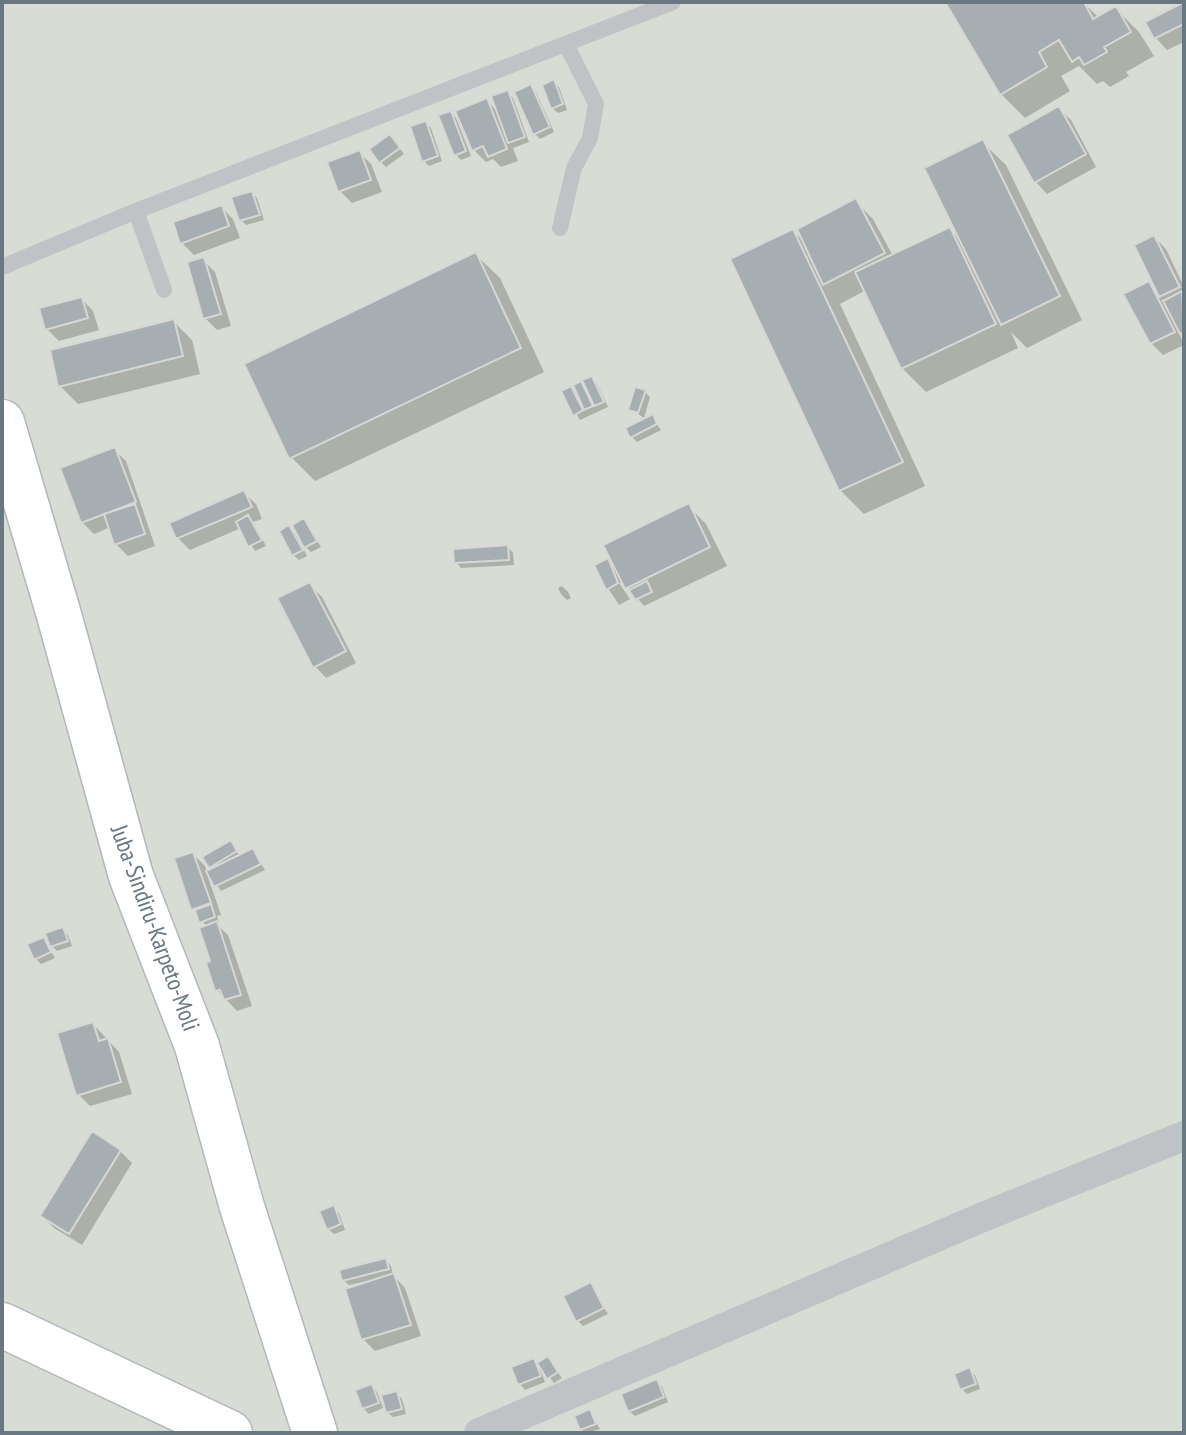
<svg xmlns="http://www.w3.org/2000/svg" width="1186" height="1435" font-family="'PT Sans Narrow',sans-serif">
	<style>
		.green { fill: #d7dcd4 }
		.shadow { fill: #0003 }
		.building { fill: #a7aeb2; stroke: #d7d7d5; stroke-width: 2 }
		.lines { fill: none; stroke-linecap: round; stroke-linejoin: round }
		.secondary-casing { stroke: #b2b7ba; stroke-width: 47 }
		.service { stroke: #bfc3c6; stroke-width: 16 }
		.minor { stroke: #bfc3c6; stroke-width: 30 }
		.secondary { stroke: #fff; stroke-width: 44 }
		.labels { text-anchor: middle; stroke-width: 8; stroke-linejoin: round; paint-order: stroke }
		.street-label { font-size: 24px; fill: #687780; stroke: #fff }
	</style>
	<rect width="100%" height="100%" fill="#f6f5f3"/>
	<!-- green -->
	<path class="green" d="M 2,2 L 1184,2 L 1184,1433 L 2,1433 Z"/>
	<!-- shadow -->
	<path class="shadow" d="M 948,2 L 1083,2 L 1099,18 L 1115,8 L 1139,32 L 1154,56 L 1126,72 L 1129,76 L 1110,87 L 1103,81 L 1097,84 L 1079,66 L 1061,76 L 1070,91 L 1025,118 L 1001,94 Z
		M 1184,4 L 1184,42 L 1167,50 L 1156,38 Z
		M 554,82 L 559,87 L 567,110 L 558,113 L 552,108 Z
		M 531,87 L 536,92 L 554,132 L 540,139 L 534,133 Z
		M 508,92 L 513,98 L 529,142 L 513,148 L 518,161 L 501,167 L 493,159 L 486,162 L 474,150 L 486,100 L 500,114 Z
		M 1059,109 L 1071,120 L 1096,167 L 1047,194 L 1036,182 Z
		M 451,113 L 456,118 L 471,156 L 461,160 L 456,155 Z
		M 426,123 L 431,128 L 442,161 L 429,166 L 423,160 Z
		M 395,142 L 404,154 L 386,167 L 381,162 Z
		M 982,142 L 1006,165 L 1082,320 L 1027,348 L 1011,332 L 1018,348 L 926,392 L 902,368 L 866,290 L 840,304 L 925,486 L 864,514 L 840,490 L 793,231 L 804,242 L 855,201 L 873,219 L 893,256 L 950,230 L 961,240 Z
		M 359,152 L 371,164 L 382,192 L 352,203 L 340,191 L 329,163 Z
		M 252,193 L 257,198 L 264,220 L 246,225 L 241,220 Z
		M 221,207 L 233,219 L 240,238 L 194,255 L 182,243 Z
		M 1154,237 L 1166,249 L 1184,287 L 1184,336 L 1178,331 L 1184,345 L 1163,355 L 1151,343 L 1148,284 L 1160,296 Z
		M 476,255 L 500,278 L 544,372 L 315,481 L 291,457 Z
		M 203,260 L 215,272 L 231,326 L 217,330 L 205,318 Z
		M 82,299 L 93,311 L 99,330 L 59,341 L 47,329 Z
		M 174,322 L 192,340 L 200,374 L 78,404 L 60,386 Z
		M 591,379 L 597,384 L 608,407 L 580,420 L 564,392 Z
		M 645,392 L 650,397 L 644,418 L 630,409 Z
		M 652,417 L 661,430 L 637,442 L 632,437 Z
		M 114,450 L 126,461 L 155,546 L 128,556 L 116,544 L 111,527 L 94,534 L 82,522 Z
		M 244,493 L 256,504 L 262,519 L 253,522 L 266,546 L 255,551 L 241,528 L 190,550 L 178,538 Z
		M 688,506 L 706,524 L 727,566 L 644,606 L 623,581 L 619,583 L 630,599 L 619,605 L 608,588 L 607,560 L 616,569 Z
		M 304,521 L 321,547 L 311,552 L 299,540 L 307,556 L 299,560 L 293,555 L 289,528 L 301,540 Z
		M 508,547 L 513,553 L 514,565 L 461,568 L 456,562 Z
		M 310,585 L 322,597 L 356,663 L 326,678 L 315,666 Z
		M 562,586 L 568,592 L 571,598 L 567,600 L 561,594 L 558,588 Z
		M 230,843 L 240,856 L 253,850 L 265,870 L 221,891 L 211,876 L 208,877 L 221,915 L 217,916 L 219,923 L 216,924 L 228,935 L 252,1006 L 237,1011 L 217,990 L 207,927 L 193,908 L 193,854 L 205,866 L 207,873 L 214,869 L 211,867 Z
		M 63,930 L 68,935 L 72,946 L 57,951 L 52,946 Z
		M 43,939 L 55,958 L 41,964 L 36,959 Z
		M 93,1024 L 119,1052 L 132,1094 L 90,1106 L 78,1094 Z
		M 120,1151 L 132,1163 L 82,1245 L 54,1228 L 42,1216 Z
		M 333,1208 L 339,1213 L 345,1230 L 334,1234 L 328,1229 Z
		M 386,1260 L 391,1266 L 393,1275 L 405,1288 L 421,1336 L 375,1351 L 363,1339 L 368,1281 L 349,1285 L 343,1280 Z
		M 590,1285 L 608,1314 L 583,1326 L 578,1321 Z
		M 548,1359 L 562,1378 L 554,1383 L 542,1368 L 540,1369 L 545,1382 L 525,1390 L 520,1384 L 514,1368 L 533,1360 L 538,1365 Z
		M 970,1370 L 975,1375 L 980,1389 L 967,1394 L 962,1389 Z
		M 657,1382 L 662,1387 L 668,1402 L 635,1416 L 629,1411 Z
		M 372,1386 L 377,1392 L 383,1408 L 369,1414 L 363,1408 Z
		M 397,1393 L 402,1399 L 406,1414 L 393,1417 L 387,1412 Z
		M 589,1412 L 600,1429 L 585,1433 L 581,1429 Z"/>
	<!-- building -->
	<path class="building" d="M 945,2 L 1084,2 L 1093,19 L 1116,6 L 1131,32 L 1104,47 L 1107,52 L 1084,65 L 1079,57 L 1072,62 L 1059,40 L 1039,52 L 1047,67 L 1000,95 Z
		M 1184,2 L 1184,24 L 1154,39 L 1145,22 Z
		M 554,79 L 563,104 L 551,109 L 542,85 Z
		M 531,84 L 550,127 L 533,135 L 514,92 Z
		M 508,90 L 525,137 L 508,143 L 491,96 Z
		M 487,98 L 507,149 L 488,157 L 483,146 L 472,151 L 455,111 Z
		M 1059,106 L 1086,154 L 1034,183 L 1007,135 Z
		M 451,111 L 466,151 L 454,156 L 438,115 Z
		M 426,121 L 438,156 L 422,162 L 410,126 Z
		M 390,134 L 400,148 L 379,163 L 369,149 Z
		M 983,139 L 1060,296 L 1001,325 L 924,168 Z
		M 360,150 L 371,180 L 338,192 L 327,162 Z
		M 252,191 L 260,215 L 239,221 L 231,197 Z
		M 856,198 L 885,253 L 823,285 L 797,229 Z
		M 222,205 L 229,226 L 180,244 L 173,222 Z
		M 950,227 L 996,324 L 901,369 L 855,272 Z
		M 793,229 L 903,462 L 839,491 L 730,259 Z
		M 1154,235 L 1180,287 L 1159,297 L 1134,245 Z
		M 476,252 L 521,348 L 289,459 L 244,364 Z
		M 204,257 L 221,314 L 203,319 L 187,262 Z
		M 1149,281 L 1175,332 L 1150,344 L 1123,294 Z
		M 1182,291 L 1184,332 L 1180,334 L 1163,301 Z
		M 82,297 L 88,318 L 45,330 L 39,308 Z
		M 174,319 L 183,356 L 58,387 L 50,350 Z
		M 592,376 L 604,402 L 594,406 L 582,380 Z
		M 581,381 L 593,406 L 584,410 L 573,385 Z
		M 571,386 L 583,410 L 573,416 L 561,391 Z
		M 635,387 L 646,390 L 638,413 L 628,410 Z
		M 653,414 L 657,424 L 630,438 L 625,428 Z
		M 115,447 L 136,502 L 81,523 L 60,468 Z
		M 244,490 L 252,507 L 176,539 L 169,523 Z
		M 689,503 L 710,547 L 625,589 L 603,545 Z
		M 135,504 L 145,534 L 114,545 L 104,514 Z
		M 248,515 L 262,540 L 248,547 L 236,522 Z
		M 304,518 L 317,541 L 304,548 L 292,525 Z
		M 289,525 L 303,550 L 292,556 L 279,531 Z
		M 508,545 L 509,560 L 454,563 L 453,549 Z
		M 608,558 L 618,583 L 606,590 L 594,565 Z
		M 647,581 L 652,592 L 635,600 L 629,590 Z
		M 310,582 L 346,651 L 313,668 L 277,598 Z
		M 231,840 L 237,851 L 209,868 L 202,857 Z
		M 253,848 L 261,864 L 214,887 L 206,871 Z
		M 193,852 L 211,903 L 191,910 L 174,858 Z
		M 211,904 L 215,917 L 199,923 L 195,910 Z
		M 217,921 L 241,995 L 224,1000 L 220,990 L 215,991 L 206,963 L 210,961 L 199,928 Z
		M 63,927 L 68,941 L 50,947 L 45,933 Z
		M 44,937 L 51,952 L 34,960 L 27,944 Z
		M 93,1022 L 99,1041 L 108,1038 L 121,1082 L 76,1096 L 57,1033 Z
		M 92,1131 L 121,1150 L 69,1234 L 40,1216 Z
		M 334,1205 L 341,1224 L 327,1230 L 319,1211 Z
		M 386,1258 L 389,1269 L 342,1281 L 339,1270 Z
		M 394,1273 L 411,1325 L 361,1340 L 345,1289 Z
		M 591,1282 L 604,1308 L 576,1322 L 563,1296 Z
		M 548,1356 L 558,1372 L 547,1379 L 537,1363 Z
		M 534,1358 L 541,1376 L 518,1385 L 511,1367 Z
		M 970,1367 L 976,1384 L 960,1390 L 954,1374 Z
		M 657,1379 L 664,1397 L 628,1412 L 621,1394 Z
		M 372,1384 L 379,1403 L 362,1409 L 355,1390 Z
		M 397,1391 L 402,1409 L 386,1413 L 381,1395 Z
		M 590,1409 L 596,1424 L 580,1430 L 574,1416 Z"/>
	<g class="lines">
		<defs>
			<path id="secondary" d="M 2,422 L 59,615 L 131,876 L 197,1046 L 242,1207 L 315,1433
				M 2,1325 L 230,1433"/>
		</defs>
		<!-- secondary casing -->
		<use href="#secondary" class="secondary-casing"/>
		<!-- service -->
		<path class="service" d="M 136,211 L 164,290
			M 560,228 L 574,168 L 590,138 L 596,104 L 567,46
			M 2,267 L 136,211 L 673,2"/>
		<!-- minor -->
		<path class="minor" d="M 479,1433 L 983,1217 L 1184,1136"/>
		<!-- secondary -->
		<use href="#secondary" class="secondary"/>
	</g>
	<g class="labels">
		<!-- street labels -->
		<g class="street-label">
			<text transform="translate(155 928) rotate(70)" y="8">Juba-Sindiru-Karpeto-Moli</text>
		</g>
	</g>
	<!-- border -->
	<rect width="1186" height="1435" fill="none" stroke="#687780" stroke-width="8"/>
</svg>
